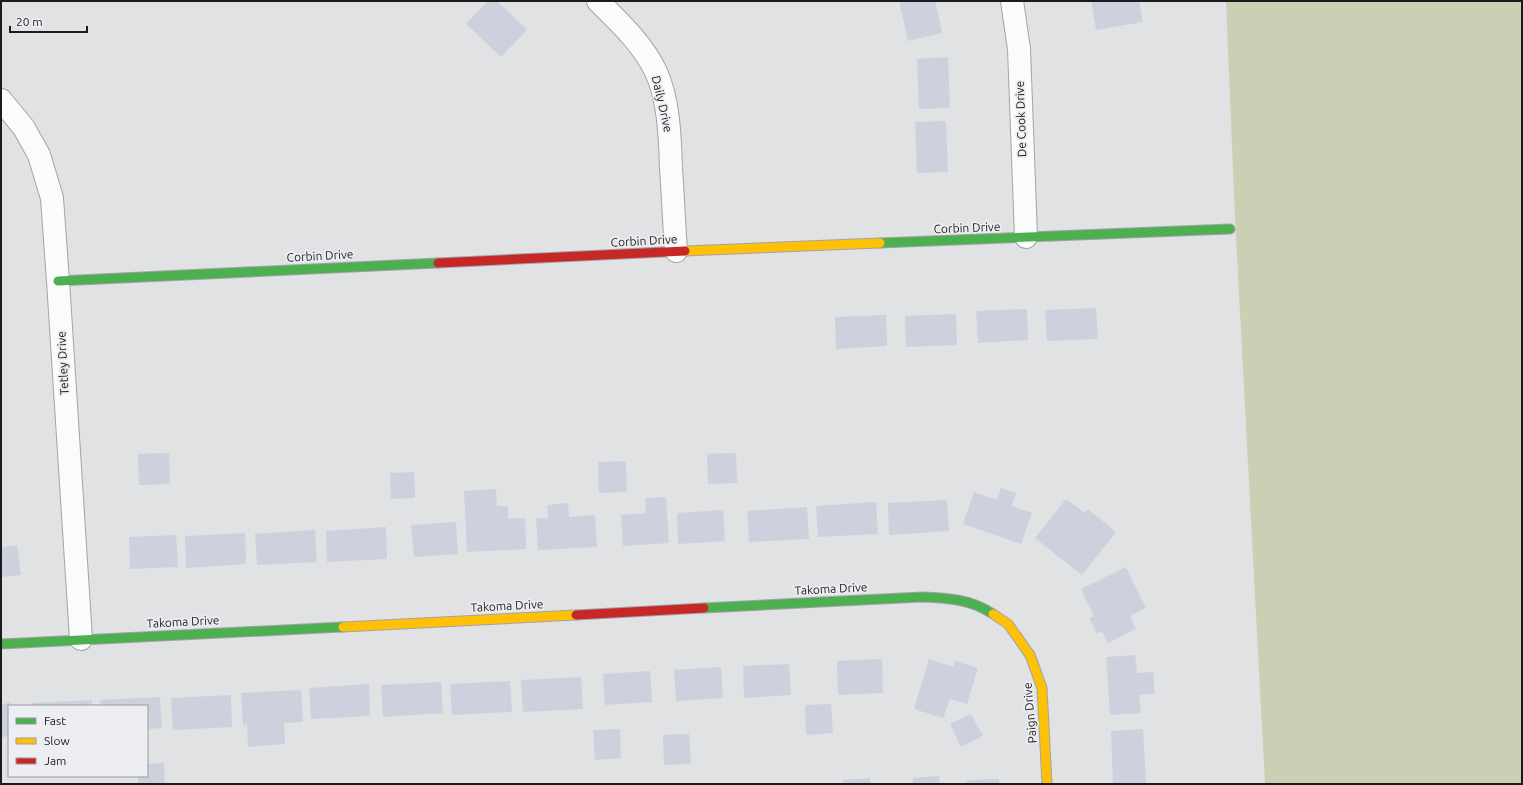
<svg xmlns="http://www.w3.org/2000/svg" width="1523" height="785" font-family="Ubuntu,sans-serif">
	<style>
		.green { fill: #cccfb3 }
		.building { fill: #ccd1dd }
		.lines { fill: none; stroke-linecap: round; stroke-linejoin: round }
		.street-casing { stroke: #a2a4a5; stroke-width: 24 }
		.fast-casing { stroke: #a2a4a5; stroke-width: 11 }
		.slow-casing { stroke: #a2a4a5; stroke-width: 11 }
		.jam-casing { stroke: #a2a4a5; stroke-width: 11 }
		.street { stroke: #fafbfb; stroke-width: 22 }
		.fast { stroke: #4caf50; stroke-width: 9 }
		.slow { stroke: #ffc107; stroke-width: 9 }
		.jam { stroke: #c62828; stroke-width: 9 }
		.labels { text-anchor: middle; stroke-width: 3.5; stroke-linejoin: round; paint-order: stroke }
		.street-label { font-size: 12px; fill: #1a1b1c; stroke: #eceef2 }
	</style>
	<rect width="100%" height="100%" fill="#e0e2e4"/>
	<!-- green -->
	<path class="green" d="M 1226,1 L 1522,1 L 1522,784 L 1265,784 L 1235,218 Z"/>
	<!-- building -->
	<path class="building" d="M 488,1 L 497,1 L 527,30 L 501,57 L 466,24 Z
		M 899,1 L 935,1 L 942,33 L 908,41 Z
		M 1091,1 L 1139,1 L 1143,22 L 1096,30 Z
		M 948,57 L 950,108 L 919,109 L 917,59 Z
		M 946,121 L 948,172 L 917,173 L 915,122 Z
		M 1096,308 L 1098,339 L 1047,341 L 1045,310 Z
		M 1027,309 L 1028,340 L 978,343 L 976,311 Z
		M 956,314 L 957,345 L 906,347 L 905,316 Z
		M 886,315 L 887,346 L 836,349 L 835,317 Z
		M 169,453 L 170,484 L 139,485 L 138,454 Z
		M 736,453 L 737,483 L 708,484 L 707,454 Z
		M 626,461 L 627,492 L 599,493 L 598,462 Z
		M 414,472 L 415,498 L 391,499 L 390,473 Z
		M 1001,488 L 1016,493 L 1012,506 L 1032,513 L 1021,544 L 963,524 L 974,492 L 997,500 Z
		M 496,489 L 497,506 L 508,506 L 508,519 L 525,518 L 526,549 L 467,552 L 464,491 Z
		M 666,497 L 669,543 L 623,546 L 621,515 L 646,513 L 645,498 Z
		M 1066,499 L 1085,513 L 1088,509 L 1116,532 L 1082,575 L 1035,538 Z
		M 947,500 L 949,531 L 889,535 L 888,503 Z
		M 876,502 L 878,534 L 818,537 L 816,506 Z
		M 568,503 L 569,517 L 595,515 L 597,547 L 538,550 L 536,518 L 548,518 L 547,505 Z
		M 807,507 L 809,539 L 749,542 L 747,511 Z
		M 723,510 L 725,541 L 678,544 L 677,513 Z
		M 456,522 L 458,554 L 414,557 L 411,525 Z
		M 386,527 L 387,559 L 327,562 L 326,531 Z
		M 315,530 L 317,562 L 257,565 L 255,534 Z
		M 245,533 L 246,564 L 186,568 L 185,536 Z
		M 176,535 L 178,567 L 130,569 L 129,537 Z
		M 17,545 L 21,575 L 1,577 L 1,547 Z
		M 1126,567 L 1146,608 L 1130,616 L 1136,629 L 1108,643 L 1102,631 L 1097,634 L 1089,618 L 1094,616 L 1081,589 Z
		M 1135,655 L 1137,673 L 1153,672 L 1155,694 L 1139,695 L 1141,713 L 1110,715 L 1106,657 Z
		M 882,659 L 883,693 L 838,695 L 837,661 Z
		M 929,659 L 953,667 L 955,661 L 978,668 L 967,704 L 950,699 L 943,718 L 914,709 Z
		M 789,664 L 791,695 L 744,698 L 743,666 Z
		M 721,667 L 723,698 L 676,701 L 674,670 Z
		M 650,671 L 652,702 L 605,705 L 603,674 Z
		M 581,677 L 583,709 L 523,712 L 521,680 Z
		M 510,681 L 512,712 L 452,715 L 450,684 Z
		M 441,682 L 443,713 L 383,717 L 381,685 Z
		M 369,684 L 370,716 L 311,719 L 309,688 Z
		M 301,690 L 303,722 L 284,723 L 285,744 L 248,747 L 247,724 L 243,725 L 241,693 Z
		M 231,695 L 232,727 L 173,730 L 171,698 Z
		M 160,697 L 162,728 L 147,729 L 147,706 L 101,706 L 100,700 Z
		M 92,700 L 92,706 L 32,706 L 32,703 Z
		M 10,702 L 11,706 L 9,706 L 9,735 L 1,738 L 1,705 Z
		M 831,704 L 833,733 L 806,735 L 805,705 Z
		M 971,714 L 983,736 L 961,747 L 950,724 Z
		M 620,729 L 621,758 L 595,760 L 593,730 Z
		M 1143,729 L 1146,784 L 1113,784 L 1111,731 Z
		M 689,734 L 691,764 L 664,765 L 663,735 Z
		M 164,763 L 165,784 L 138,784 L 138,776 L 147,776 L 147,764 Z
		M 939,776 L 940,784 L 913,784 L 913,778 Z
		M 870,778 L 870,784 L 843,784 L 843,780 Z
		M 999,779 L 999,784 L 967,784 L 967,780 Z"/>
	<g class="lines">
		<defs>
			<path id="street" d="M 598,1 C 619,22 643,44 656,72 C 669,100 670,138 671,168 C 673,196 674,223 676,251
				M 1012,1 L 1019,49 L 1026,237
				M 1,100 L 24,128 L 39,155 L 52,198 L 58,281 L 81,639"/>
			<path id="fast" d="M 880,243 L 1230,229
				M 58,281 L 438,263
				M 704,608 L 922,597 C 947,598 971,599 993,614
				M 1,644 L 343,627"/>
			<path id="slow" d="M 685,251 L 880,243
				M 993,614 L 1008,624 L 1030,655 L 1042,688 L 1047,784
				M 343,627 L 576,615"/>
			<path id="jam" d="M 438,263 L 685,251
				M 576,615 L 704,608"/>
		</defs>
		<!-- street casing -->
		<use href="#street" class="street-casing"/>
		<!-- fast casing -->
		<use href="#fast" class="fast-casing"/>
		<!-- slow casing -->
		<use href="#slow" class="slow-casing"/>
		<!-- jam casing -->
		<use href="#jam" class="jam-casing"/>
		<!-- street -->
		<use href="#street" class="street"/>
		<!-- fast -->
		<use href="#fast" class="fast"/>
		<!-- slow -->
		<use href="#slow" class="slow"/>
		<!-- jam -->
		<use href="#jam" class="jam"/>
	</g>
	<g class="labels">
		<!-- street labels -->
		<g class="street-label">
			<text transform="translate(662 104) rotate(77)" y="4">Daily Drive</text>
			<text transform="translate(1021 119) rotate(-92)" y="4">De Cook Drive</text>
			<text transform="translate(967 228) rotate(-2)" y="4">Corbin Drive</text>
			<text transform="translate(644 241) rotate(-3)" y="4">Corbin Drive</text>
			<text transform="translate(320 256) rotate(-3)" y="4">Corbin Drive</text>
			<text transform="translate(63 363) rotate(-93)" y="4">Tetley Drive</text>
			<text transform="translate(831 589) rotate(-3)" y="4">Takoma Drive</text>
			<text transform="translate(507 606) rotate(-3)" y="4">Takoma Drive</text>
			<text transform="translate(183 622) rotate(-3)" y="4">Takoma Drive</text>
			<text transform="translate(1030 713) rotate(-95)" y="4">Paign Drive</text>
		</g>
	</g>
	<!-- border -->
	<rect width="1523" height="785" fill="none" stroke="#1a1b1c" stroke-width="4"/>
	<!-- legend -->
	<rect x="8" y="705" width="140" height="72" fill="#eceef2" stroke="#989a9c"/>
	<rect x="16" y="718" width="20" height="6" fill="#4caf50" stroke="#989a9c"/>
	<text x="44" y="725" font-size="12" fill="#1a1b1c">Fast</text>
	<rect x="16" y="738" width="20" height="6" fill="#ffc107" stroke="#989a9c"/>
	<text x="44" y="745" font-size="12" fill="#1a1b1c">Slow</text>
	<rect x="16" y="758" width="20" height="6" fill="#c62828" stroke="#989a9c"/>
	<text x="44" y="765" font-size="12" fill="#1a1b1c">Jam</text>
	<!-- scale -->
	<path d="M10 26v6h77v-6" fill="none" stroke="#1a1b1c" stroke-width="2"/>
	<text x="16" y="26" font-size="12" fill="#1a1b1c" stroke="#eceef2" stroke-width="3" paint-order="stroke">20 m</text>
</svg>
